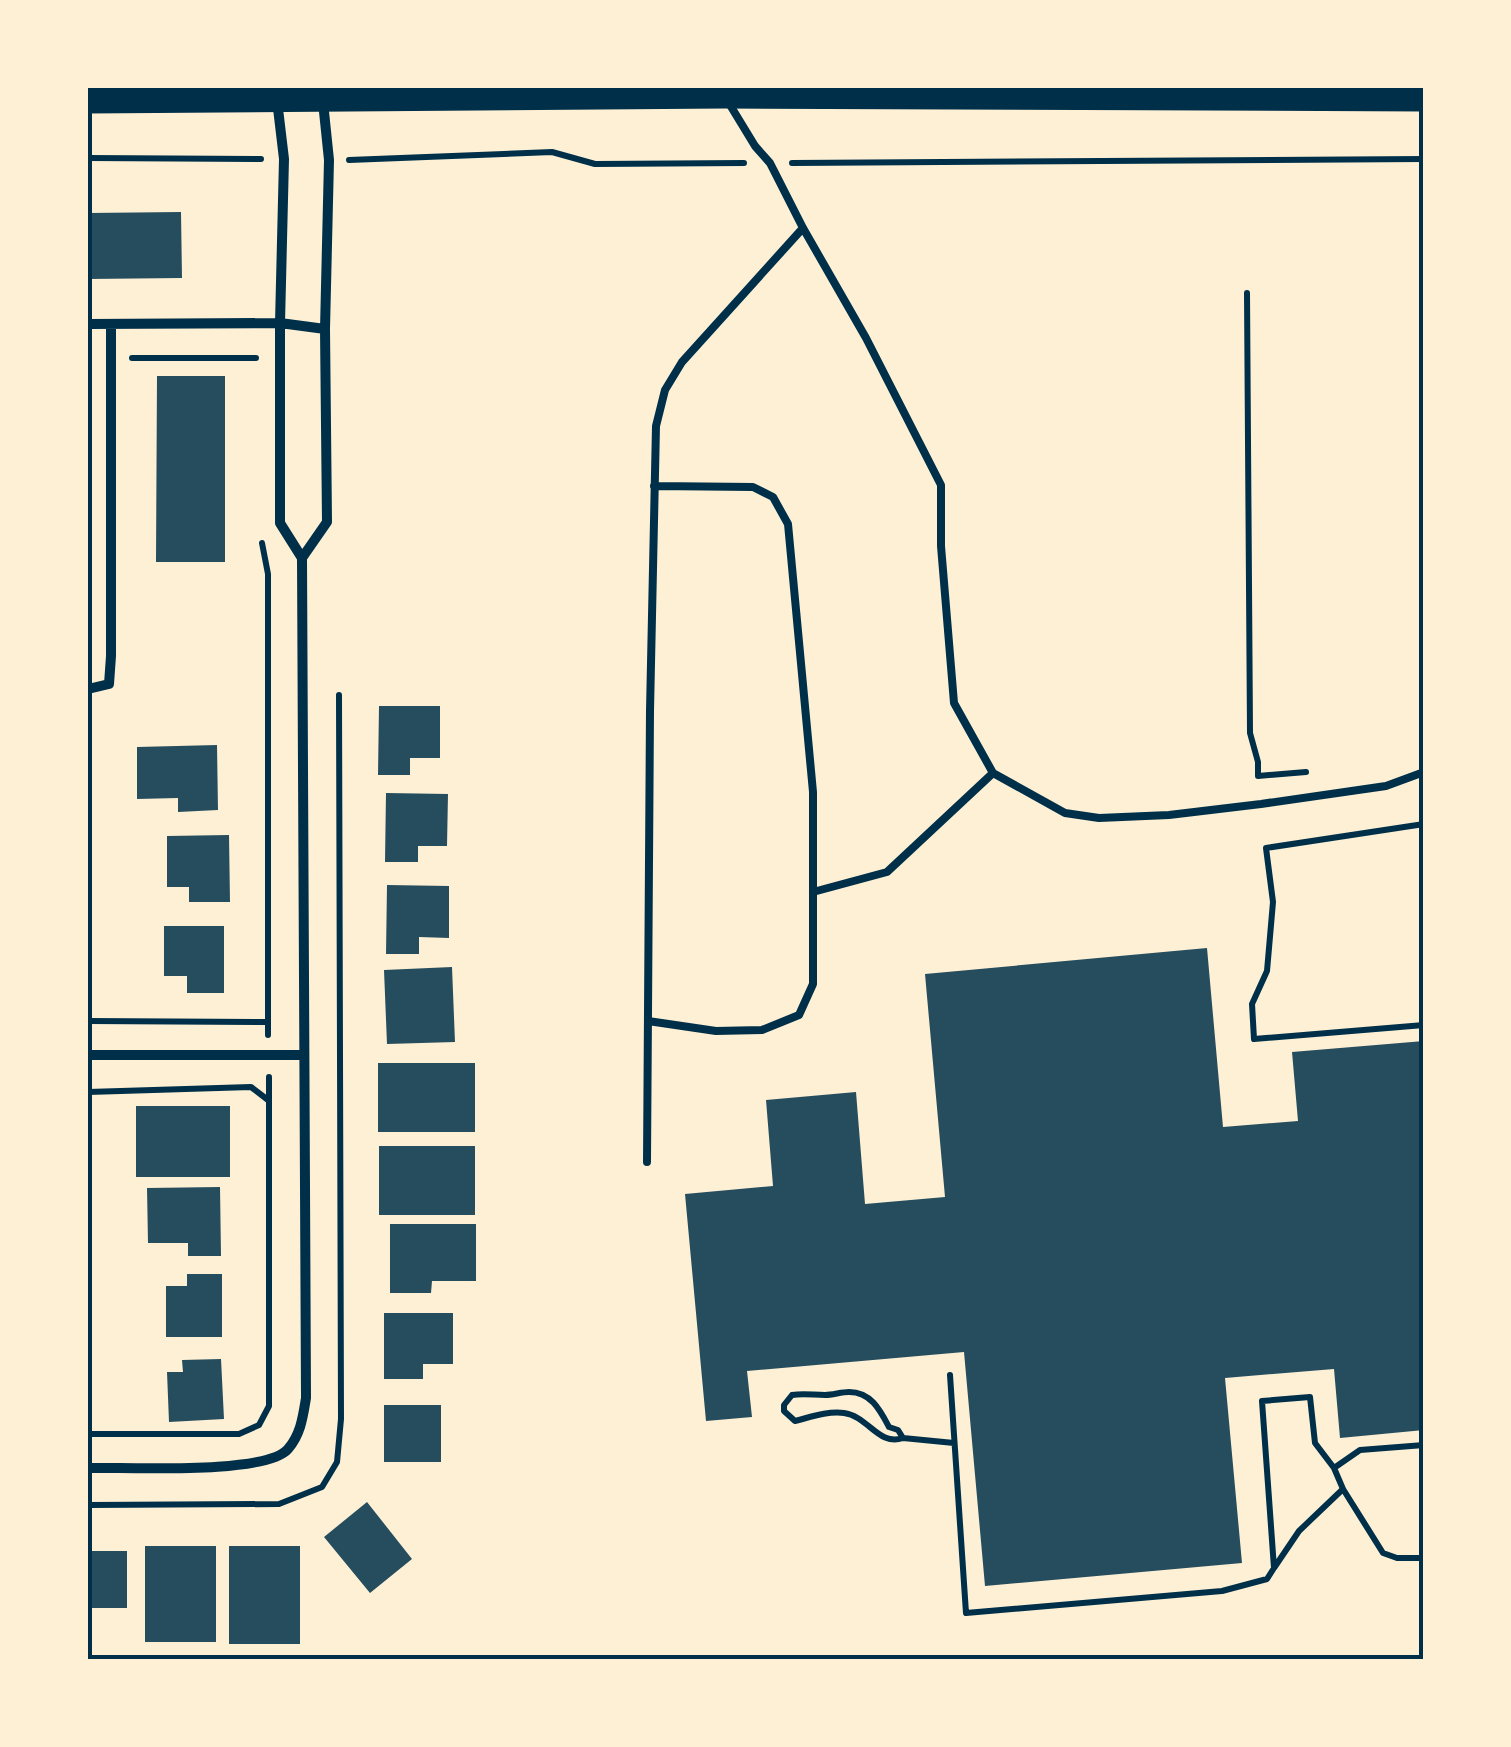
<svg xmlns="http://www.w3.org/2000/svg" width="1511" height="1747" font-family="Overpass,sans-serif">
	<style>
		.building { fill: #264d5e }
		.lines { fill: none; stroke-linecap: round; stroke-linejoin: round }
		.path { stroke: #003049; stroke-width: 6 }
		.service { stroke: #003049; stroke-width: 8 }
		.minor { stroke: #003049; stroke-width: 10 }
		.primary { stroke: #003049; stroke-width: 25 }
		.neatline { fill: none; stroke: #003049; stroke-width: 4 }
	</style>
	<rect width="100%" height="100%" fill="#fdf0d5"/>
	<!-- building -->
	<path class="building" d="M 181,212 L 182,278 L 88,279 L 88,213 Z
		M 157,376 L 225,376 L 225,562 L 156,562 Z
		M 379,706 L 440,706 L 440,758 L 410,758 L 410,775 L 378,775 Z
		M 217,745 L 218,810 L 178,812 L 178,798 L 137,799 L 137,747 Z
		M 386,793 L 448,794 L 447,846 L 418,846 L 418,862 L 385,862 Z
		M 229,835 L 230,902 L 189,902 L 189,887 L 167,887 L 167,836 Z
		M 387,885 L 449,886 L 449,938 L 419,937 L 419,954 L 386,954 Z
		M 164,926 L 224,926 L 224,993 L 187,993 L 187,976 L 164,976 Z
		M 1207,948 L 1223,1127 L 1298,1121 L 1292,1052 L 1424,1041 L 1424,1430 L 1340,1438 L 1334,1369 L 1225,1378 L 1242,1563 L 985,1586 L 964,1352 L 747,1371 L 752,1417 L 706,1421 L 685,1194 L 773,1186 L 766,1100 L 856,1092 L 865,1204 L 945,1197 L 925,974 Z
		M 452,967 L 455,1042 L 387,1044 L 384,970 Z
		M 378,1063 L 475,1063 L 475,1132 L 378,1132 Z
		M 136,1106 L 230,1106 L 230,1177 L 136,1177 Z
		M 379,1146 L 475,1146 L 475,1215 L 379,1215 Z
		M 220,1187 L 221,1256 L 188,1256 L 188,1243 L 148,1243 L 147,1188 Z
		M 390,1224 L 476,1224 L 476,1281 L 432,1281 L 431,1293 L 390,1293 Z
		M 187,1274 L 222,1274 L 222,1337 L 166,1337 L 166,1286 L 187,1286 Z
		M 384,1313 L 453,1313 L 453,1364 L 423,1364 L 423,1379 L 384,1379 Z
		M 221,1359 L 224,1419 L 169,1422 L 167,1372 L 183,1372 L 182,1360 Z
		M 384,1405 L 441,1405 L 441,1462 L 384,1462 Z
		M 367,1502 L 412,1559 L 370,1593 L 324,1537 Z
		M 145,1546 L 216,1546 L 216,1642 L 145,1642 Z
		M 229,1546 L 300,1546 L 300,1644 L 229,1644 Z
		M 88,1551 L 127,1551 L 127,1608 L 88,1608 Z"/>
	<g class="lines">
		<!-- path -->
		<path class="path" d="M 88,158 L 261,159
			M 349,160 L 552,152 L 595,164 L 744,163
			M 792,163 L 1424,159
			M 1247,293 L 1250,733 L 1258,762 L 1258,776 L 1306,772
			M 132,358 L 256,358
			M 262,543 L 268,574 L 268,1035
			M 1424,824 L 1266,848 L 1273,902 L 1267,971 L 1252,1004 L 1254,1039 L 1424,1025
			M 88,1021 L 268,1022
			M 88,1092 L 251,1087 L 268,1100
			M 950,1375 L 966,1613 L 1222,1591 L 1267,1579 L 1274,1568
			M 1310,1397 L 1315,1443 L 1334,1468 L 1343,1489 L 1299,1531 L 1274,1568 L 1262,1401 Z
			M 88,1434 L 239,1434 L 259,1425 L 269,1406 L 269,1077
			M 903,1438 C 879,1447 868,1416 844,1413 C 827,1411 811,1417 795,1421 L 784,1411 L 784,1405 L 792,1395 C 804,1393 813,1395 825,1395 C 833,1395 841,1392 849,1392 C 871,1392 880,1410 889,1427 L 898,1430 L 903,1438 L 954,1443
			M 1334,1468 L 1360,1450 L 1424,1445
			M 1343,1489 L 1383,1553 L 1397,1558 L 1424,1558
			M 88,1505 L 279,1504 L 322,1487 L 337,1462 L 341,1419 L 339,695"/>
		<!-- service -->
		<path class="service" d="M 727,100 L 755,146 L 770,163 L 803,228 L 866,338 L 941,485 L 941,546 L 954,703 L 993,773 L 1065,813 L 1099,818 L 1169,815 L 1261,804 L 1386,786 L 1424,772
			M 813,892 L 887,872 L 993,773
			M 648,1021 L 716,1031 L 762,1030 L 799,1015 L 813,984 L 813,792 L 788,524 L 773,497 L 753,487 L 654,486
			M 647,1162 L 650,711 L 656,426 L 665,390 L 682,362 L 803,228"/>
		<!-- minor -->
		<path class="minor" d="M 277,100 L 284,159 L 280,323 L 280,523 L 302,558 L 327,522 L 325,329 L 329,160 L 323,102
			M 88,324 L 280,323 L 325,329
			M 88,689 L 109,684 L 111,656 L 111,324
			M 88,1055 L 304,1055
			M 88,1468 C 125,1467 266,1475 288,1449 C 301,1434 303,1416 306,1398 L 302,558"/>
		<!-- primary -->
		<path class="primary" d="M 88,101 L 725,96 L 1424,99"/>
	</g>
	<!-- border -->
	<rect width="1511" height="1747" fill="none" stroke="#fdf0d5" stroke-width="180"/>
	<rect x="90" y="90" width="1331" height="1567" class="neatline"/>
</svg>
